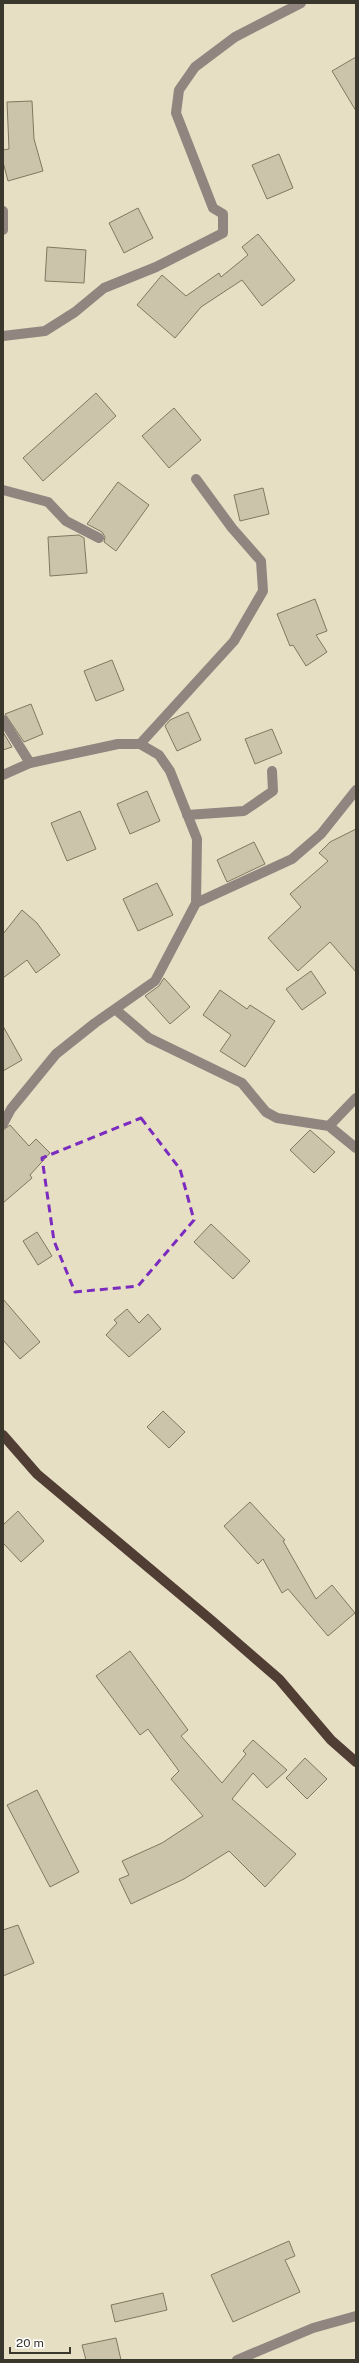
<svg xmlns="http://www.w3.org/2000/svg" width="359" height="2363" font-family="'Public Sans',sans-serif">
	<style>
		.building { fill: #ccc4aa; stroke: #7f7860 }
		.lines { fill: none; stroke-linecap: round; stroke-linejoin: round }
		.minor { stroke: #90857f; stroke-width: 10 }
		.major { stroke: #503d33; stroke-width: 10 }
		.marked { fill: none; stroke: #7b2cbf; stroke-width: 3; stroke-dasharray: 8 5; stroke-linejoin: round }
	</style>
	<rect width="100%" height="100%" fill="#e7dfc4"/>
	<!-- building -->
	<path class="building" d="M 356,57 L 356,111 L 332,71 Z
		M 32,101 L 34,139 L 43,171 L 8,181 L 3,162 L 3,150 L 9,149 L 7,102 Z
		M 279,154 L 293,188 L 267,199 L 252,165 Z
		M 138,208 L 153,238 L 124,253 L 109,223 Z
		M 258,234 L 295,280 L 262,306 L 242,280 L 201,307 L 175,338 L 137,305 L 162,275 L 186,296 L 219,273 L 221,277 L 248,255 L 242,247 Z
		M 47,247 L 86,250 L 84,283 L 45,281 Z
		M 96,393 L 116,416 L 43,481 L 23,458 Z
		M 174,408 L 201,440 L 169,468 L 142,436 Z
		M 118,482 L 149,505 L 116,551 L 104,542 L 105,537 L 102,532 L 87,524 Z
		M 263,488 L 269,514 L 240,521 L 234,495 Z
		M 79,535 L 84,538 L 87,573 L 50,576 L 48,537 Z
		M 315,599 L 327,631 L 316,635 L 327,652 L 306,666 L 293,645 L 290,646 L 277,614 Z
		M 112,660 L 124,690 L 96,701 L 84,671 Z
		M 31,704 L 43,734 L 24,742 L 5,714 Z
		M 188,712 L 201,740 L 177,751 L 165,726 L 170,720 Z
		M 272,729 L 282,753 L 255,764 L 245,739 Z
		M 3,732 L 12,747 L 3,750 Z
		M 147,791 L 160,821 L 130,834 L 117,804 Z
		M 80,811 L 96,849 L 67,861 L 51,823 Z
		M 356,829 L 356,972 L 330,942 L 298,971 L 268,938 L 301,907 L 290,894 L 328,861 L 319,853 L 330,842 Z
		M 254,842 L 265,864 L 227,882 L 217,860 Z
		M 157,883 L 173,915 L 138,931 L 123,899 Z
		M 22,910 L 37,923 L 60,955 L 36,973 L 27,960 L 3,978 L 3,934 Z
		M 311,971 L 326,993 L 302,1010 L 286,989 Z
		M 164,978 L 190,1007 L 170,1024 L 145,996 L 159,986 Z
		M 220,990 L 247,1009 L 250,1005 L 275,1021 L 245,1067 L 220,1051 L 231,1035 L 203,1015 Z
		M 3,1026 L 22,1060 L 3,1071 Z
		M 10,1125 L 29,1146 L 36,1139 L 50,1153 L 30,1175 L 32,1178 L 3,1203 L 3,1130 Z
		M 310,1130 L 335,1152 L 314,1173 L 290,1150 Z
		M 211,1224 L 250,1261 L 233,1279 L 194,1242 Z
		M 37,1232 L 52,1256 L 38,1265 L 23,1241 Z
		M 3,1299 L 40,1342 L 20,1359 L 3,1340 Z
		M 127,1309 L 139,1323 L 148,1314 L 161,1329 L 129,1357 L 106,1335 L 117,1323 L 114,1320 Z
		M 163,1411 L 185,1432 L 169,1448 L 147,1427 Z
		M 250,1502 L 285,1540 L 283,1541 L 316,1599 L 332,1585 L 355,1613 L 328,1636 L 288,1589 L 282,1593 L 263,1559 L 258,1564 L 224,1526 Z
		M 18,1511 L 44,1541 L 21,1562 L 3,1543 L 3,1525 Z
		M 130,1651 L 188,1730 L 181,1736 L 222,1783 L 246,1754 L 243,1751 L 253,1740 L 287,1770 L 267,1788 L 253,1773 L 232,1799 L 296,1854 L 265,1887 L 229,1851 L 184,1879 L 131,1904 L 119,1879 L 129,1875 L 122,1861 L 162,1843 L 203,1816 L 171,1779 L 179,1771 L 148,1729 L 140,1735 L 96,1676 Z
		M 305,1758 L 327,1779 L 307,1799 L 286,1778 Z
		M 37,1790 L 79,1872 L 50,1887 L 7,1805 Z
		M 18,1925 L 34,1963 L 3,1976 L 3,1930 Z
		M 289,2241 L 295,2256 L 285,2260 L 300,2292 L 233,2322 L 211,2275 Z
		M 163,2293 L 167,2310 L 115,2322 L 111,2305 Z
		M 116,2338 L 121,2360 L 86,2360 L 82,2345 Z"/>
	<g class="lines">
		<!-- minor -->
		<path class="minor" d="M 3,211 L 3,230
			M 3,336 L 45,331 L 75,312 L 104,288 L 156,267 L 223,233 L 223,214 L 213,208 L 176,113 L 179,90 L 195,67 L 235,37 L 301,3
			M 3,490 L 48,502 L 66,521 L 99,538
			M 3,720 L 30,763
			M 140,744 L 234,641 L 263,591 L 261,561 L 232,528 L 196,479
			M 3,775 L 30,763 L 118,744 L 140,744 L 159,755 L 170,771 L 197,839 L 196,903 L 155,981 L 95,1023 L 56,1054 L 11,1109 L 3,1124
			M 187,815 L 244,811 L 273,791 L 272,771
			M 196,903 L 292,859 L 321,834 L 356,790
			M 115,1009 L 149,1038 L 242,1083 L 266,1112 L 277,1118 L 329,1126 L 356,1148
			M 329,1126 L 356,1098
			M 237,2360 L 313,2328 L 356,2316"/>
		<!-- major -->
		<path class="major" d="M 3,1435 L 37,1474 L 211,1620 L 279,1679 L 331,1740 L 356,1762"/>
	</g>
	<!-- marked area -->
	<path class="marked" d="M 141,1118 L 180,1169 L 194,1220 L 138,1286 L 75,1292 L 54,1241 L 42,1158 Z"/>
	<!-- border -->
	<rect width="359" height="2363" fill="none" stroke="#3a372c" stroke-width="8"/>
	<!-- scale -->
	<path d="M10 2347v6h60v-6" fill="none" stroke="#3a372c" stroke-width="2"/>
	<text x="16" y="2347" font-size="12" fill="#3a372c" stroke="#ffffff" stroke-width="3" paint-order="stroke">20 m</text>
</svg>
